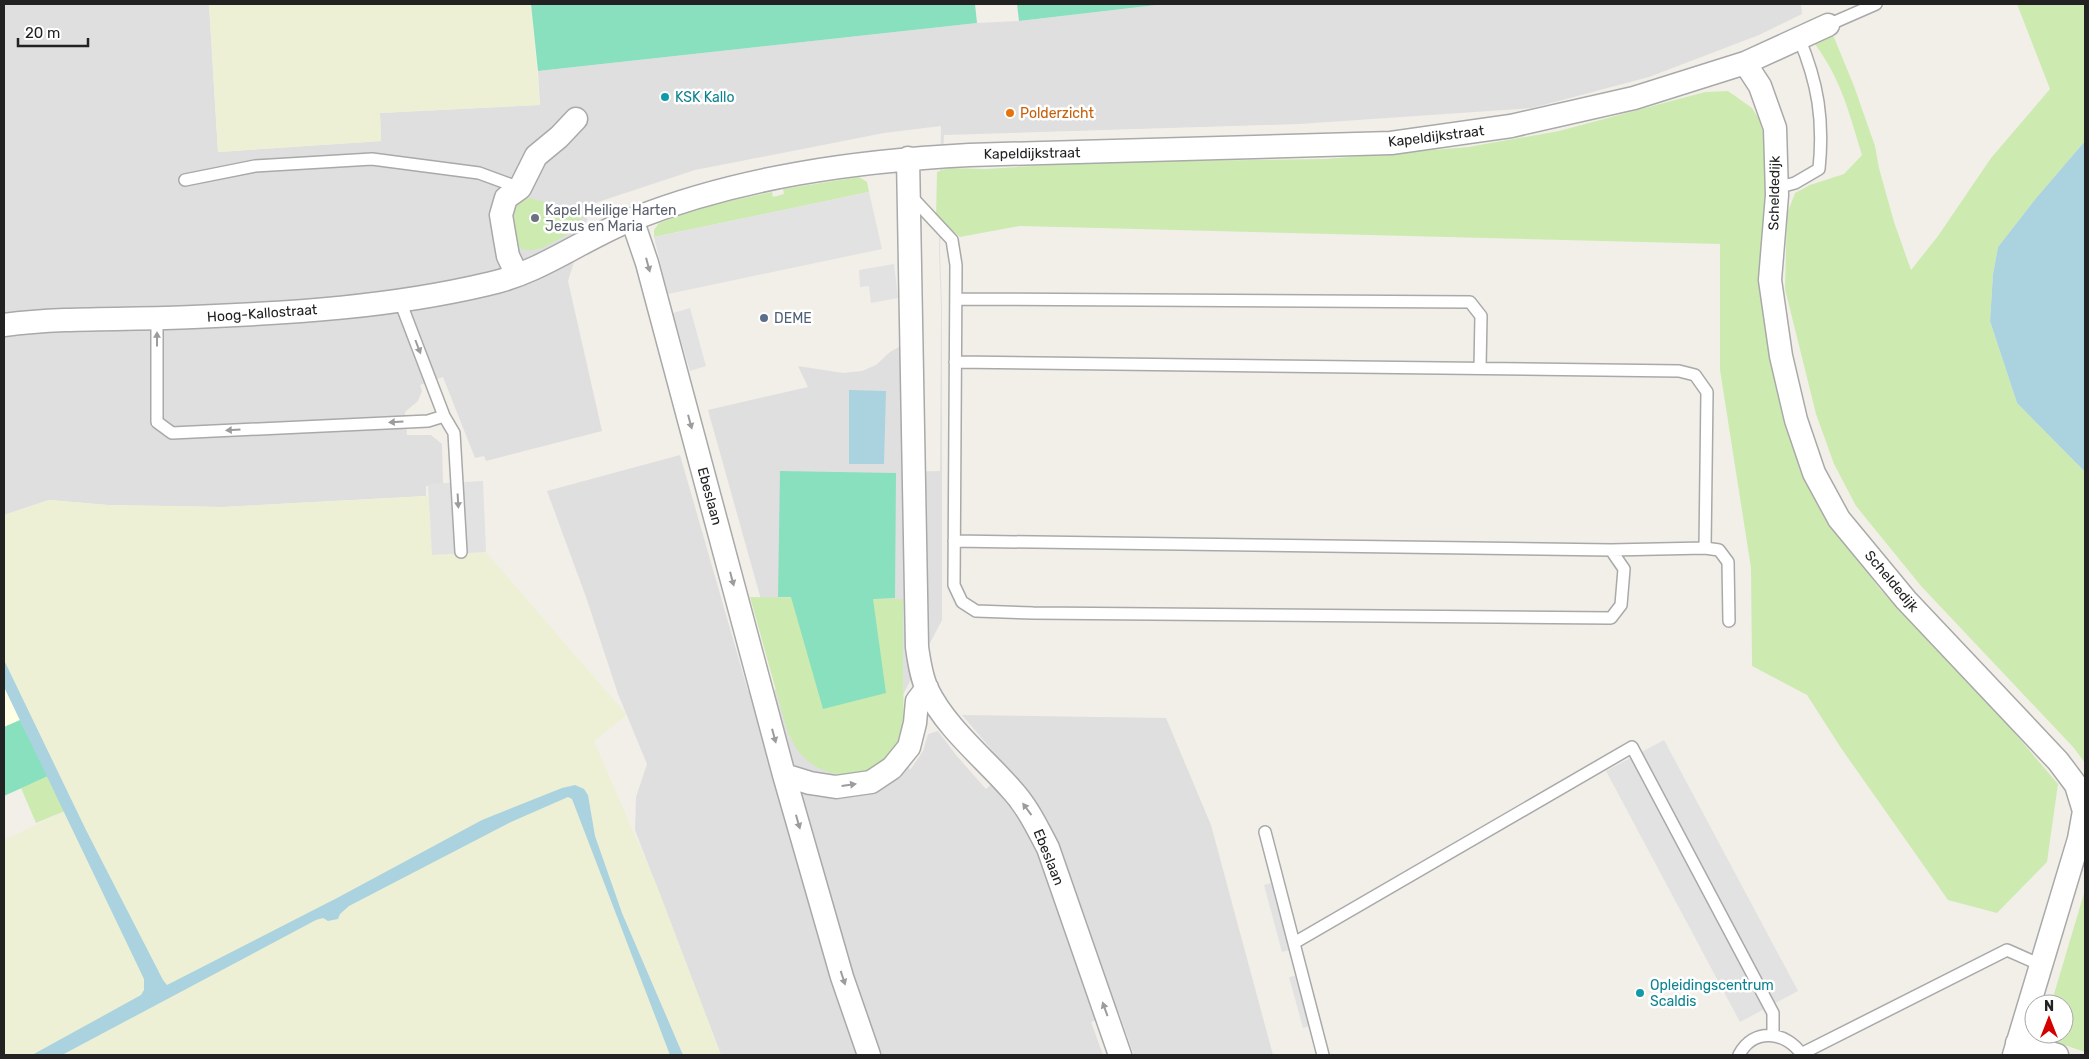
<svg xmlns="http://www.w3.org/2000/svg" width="2089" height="1059" font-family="Rubik,sans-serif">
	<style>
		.residential { fill: #e0dfdf }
		.education { fill: #ffffe5 }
		.farmland { fill: #eef0d5 }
		.grass { fill: #cdebb0 }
		.pitch { fill: #88e0be }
		.parking { fill: #e2e2e2 }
		.water { fill: #aad3df }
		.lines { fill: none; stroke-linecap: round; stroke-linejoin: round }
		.lane-casing { stroke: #a9a9a9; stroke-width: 14 }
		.street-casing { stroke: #a9a9a9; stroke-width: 25 }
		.lane { stroke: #fff; stroke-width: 11 }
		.street { stroke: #fff; stroke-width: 22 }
		.oneway { fill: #9c9c9c }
		.culture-dot { fill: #0f9aa8; stroke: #fff; stroke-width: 2 }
		.food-dot { fill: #e8710a; stroke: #fff; stroke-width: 2 }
		.worship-dot { fill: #6b7280; stroke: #fff; stroke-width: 2 }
		.service-dot { fill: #5c6f8a; stroke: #fff; stroke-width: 2 }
		.labels { text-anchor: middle; stroke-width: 5; stroke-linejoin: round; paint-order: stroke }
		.culture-label { font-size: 14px; fill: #0d838f; stroke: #fff; text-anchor: start }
		.food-label { font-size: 14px; fill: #c56008; stroke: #fff; text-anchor: start }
		.street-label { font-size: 14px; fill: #222; stroke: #fff }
		.worship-label { font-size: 14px; fill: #5b616d; stroke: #fff; text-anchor: start }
		.service-label { font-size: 14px; fill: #4e5e75; stroke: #fff; text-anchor: start }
	</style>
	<rect width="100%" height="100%" fill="#f2efe9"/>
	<!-- residential -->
	<path class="residential" d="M 4,4 L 209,4 L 218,152 L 381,141 L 380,113 L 540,105 L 538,71 L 977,23 L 1019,21 L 1165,4 L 1801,4 L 1802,14 L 1759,35 L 1649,77 L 1532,108 L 1299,124 L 944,135 L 940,252 L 942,307 L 942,620 L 893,714 L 910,770 L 923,751 L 928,734 L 938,731 L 956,755 L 986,789 L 1008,769 L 962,715 L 1166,718 L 1211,825 L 1273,1055 L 1134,1055 L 1119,1013 L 1091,1022 L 1103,1055 L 721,1055 L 635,830 L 636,797 L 647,764 L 618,694 L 586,597 L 547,491 L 680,455 L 748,691 L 786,689 L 708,410 L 808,387 L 798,366 L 843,373 L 862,371 L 876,365 L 890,352 L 904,344 L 904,472 L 940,471 L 941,307 L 939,252 L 941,126 L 884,133 L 695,170 L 592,204 L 568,281 L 602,431 L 486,461 L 484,456 L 475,458 L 443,377 L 420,385 L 422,391 L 418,401 L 405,412 L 407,435 L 431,435 L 442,444 L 443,485 L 426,486 L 426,496 L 222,507 L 108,505 L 49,500 L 4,515 Z"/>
	<!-- education -->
	<path class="education" d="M 4,685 L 20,720 L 4,727 Z"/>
	<!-- farmland -->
	<path class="farmland" d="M 209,4 L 531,4 L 540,105 L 380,113 L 381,141 L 218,152 Z
		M 429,496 L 432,555 L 486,552 L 627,715 L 594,741 L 657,886 L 721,1055 L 4,1055 L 4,840 L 65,811 L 4,685 L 4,515 L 49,500 L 108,505 L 222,507 Z"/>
	<!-- grass -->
	<path class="grass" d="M 2017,4 L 2085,4 L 2085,141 L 2037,197 L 1998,247 L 1993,274 L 1990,321 L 2017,403 L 2085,472 L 2085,763 L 2074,748 L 1921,586 L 1856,506 L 1834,464 L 1816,414 L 1785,289 L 1787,214 L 1795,193 L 1810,185 L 1844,174 L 1862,155 C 1849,113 1842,81 1815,44 L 1833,35 L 1854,86 L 1875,146 L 1879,168 L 1894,222 L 1911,270 L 1938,236 L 1991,158 L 2050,89 Z
		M 1728,91 L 1752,108 L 1759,119 L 1763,133 L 1767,176 L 1762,244 L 1824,512 L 1879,588 L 1903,614 L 1960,669 L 2058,784 L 2047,862 L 1997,913 L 1948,900 L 1841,748 L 1807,695 L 1752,666 L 1751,568 L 1720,370 L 1720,244 L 1020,226 L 960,237 L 936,216 L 937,172 L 948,168 L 985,169 L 1099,162 L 1326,159 L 1468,147 L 1559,131 L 1705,92 Z
		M 859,177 L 867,182 L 869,192 L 654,237 L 654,230 L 659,223 L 706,206 L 772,192 L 773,197 L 784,194 L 783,189 Z
		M 530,198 L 571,209 L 581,214 L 580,227 C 568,233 550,246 538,249 C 524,253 511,247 511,232 C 512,217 512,212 521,200 Z
		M 750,597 L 903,599 C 903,625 903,652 903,679 C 903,698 906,722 898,740 C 888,763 860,779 836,774 C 809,768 797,754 787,730 Z
		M 48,776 L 65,811 L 36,823 L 21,788 Z
		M 2085,890 L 2085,1052 L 2041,1037 L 2042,1034 L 2064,1034 L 2064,1004 L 2051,1004 Z"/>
	<!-- pitch -->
	<path class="pitch" d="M 531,4 L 975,4 L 977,23 L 538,71 Z
		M 1017,4 L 1165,4 L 1019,21 Z
		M 780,471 L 896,473 L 895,598 L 873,599 L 886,693 L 823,709 L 791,597 L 778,597 Z
		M 20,720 L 48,776 L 4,796 L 4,727 Z"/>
	<!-- parking -->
	<path class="parking" d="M 869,192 L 882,249 L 668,294 L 654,237 Z
		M 894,264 L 898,298 L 871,303 L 869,286 L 860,287 L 859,270 Z
		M 690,308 L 706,366 L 690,371 L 673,313 Z
		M 483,481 L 486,552 L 432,555 L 428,484 Z
		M 1664,740 L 1798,991 L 1740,1022 L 1606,771 Z
		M 1271,883 L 1289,950 L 1282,952 L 1264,885 Z
		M 1295,976 L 1309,1026 L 1303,1028 L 1289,977 Z"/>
	<!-- water -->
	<path class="water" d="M 2085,141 L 2085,472 L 2017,403 L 1990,321 L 1993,274 L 1998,247 L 2037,197 Z
		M 849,390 L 886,391 L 884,464 L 849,464 Z
		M 4,660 L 86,830 L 163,980 L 167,985 L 337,898 L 482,820 L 562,788 L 575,785 L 584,789 L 588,795 L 595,836 L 622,913 L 683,1055 L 670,1055 L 572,799 L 568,797 L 511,822 L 349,906 L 340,914 L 338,919 L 328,921 L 323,918 L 316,920 L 62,1055 L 32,1055 L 141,995 L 144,990 L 144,979 L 4,687 Z"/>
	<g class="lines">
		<defs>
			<path id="lane" d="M 1828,25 L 1876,4
				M 185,180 L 255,166 L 372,159 L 479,173 L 520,188
				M 1776,188 L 1795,183 L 1819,169 C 1824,120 1818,83 1799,38
				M 910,195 L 952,240 L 956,265 L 954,585 L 962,602 L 976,611 L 1033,613 L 1611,618 L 1621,605 L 1624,569 L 1611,550 L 954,541
				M 956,299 L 1470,302 L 1481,316 L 1480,368
				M 400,301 L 444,416 L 454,433 L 461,552
				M 157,318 L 157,422 L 172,433 L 428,421 L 444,416
				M 955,362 L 1679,371 L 1695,375 L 1707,392 L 1705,548 L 1611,550
				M 1705,548 L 1719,550 L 1728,562 L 1729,621
				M 1265,832 L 1323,1055
				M 1294,943 L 1632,747 L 1773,1013 L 1773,1035
				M 1801,1054 L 2007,950 L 2041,965
				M 1739,1055 C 1753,1027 1787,1031 1802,1055"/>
			<path id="street" d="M 1745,63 L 1760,86 L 1775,128 L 1777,195 L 1770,280 L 1781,356 L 1796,420 L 1814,473 L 1839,519 L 1906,600 L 2058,761 L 2076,785 L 2084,811 L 2079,839 L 2014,1055
				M 908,158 L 917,647 C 919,661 921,676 927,689 C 946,728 983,757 1011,789 C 1027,806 1037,827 1048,848 L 1120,1055
				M 632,219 L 647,263 L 784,775 L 842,977 L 869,1055
				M 517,275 L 508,256 L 505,239 L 501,215 L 506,198 L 520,188 L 536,156 L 559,137 L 576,119
				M 4,325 C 66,317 130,320 193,317 C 292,313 391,307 488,284 C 540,273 584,238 633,219 C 739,177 856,161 969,155 L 1391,143 L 1511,126 L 1634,98 L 1745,63 L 1828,25
				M 784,775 L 810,783 L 836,787 L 871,782 L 892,768 L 909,747 L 915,723 L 917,701 L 927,688
				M 2017,1043 L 2057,1055"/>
		</defs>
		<!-- lane casing -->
		<use href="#lane" class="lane-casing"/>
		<!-- street casing -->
		<use href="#street" class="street-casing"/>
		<!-- lane -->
		<use href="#lane" class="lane"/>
		<!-- street -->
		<use href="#street" class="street"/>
	</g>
	<!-- one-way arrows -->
	<defs><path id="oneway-solid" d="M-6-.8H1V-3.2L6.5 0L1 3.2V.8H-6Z" transform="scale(1.25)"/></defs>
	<g class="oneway">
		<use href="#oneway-solid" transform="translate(648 265) rotate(75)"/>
		<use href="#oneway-solid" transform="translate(157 339) rotate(-90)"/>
		<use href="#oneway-solid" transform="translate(418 347) rotate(69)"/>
		<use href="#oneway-solid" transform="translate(396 422) rotate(177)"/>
		<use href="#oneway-solid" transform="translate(690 422) rotate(75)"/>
		<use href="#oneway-solid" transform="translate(233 430) rotate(177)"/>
		<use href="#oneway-solid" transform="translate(458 501) rotate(87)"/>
		<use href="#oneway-solid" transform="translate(732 579) rotate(75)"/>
		<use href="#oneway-solid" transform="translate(774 736) rotate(75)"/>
		<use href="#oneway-solid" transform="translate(849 785) rotate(-8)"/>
		<use href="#oneway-solid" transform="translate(1027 809) rotate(-126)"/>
		<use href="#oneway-solid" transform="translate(798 822) rotate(74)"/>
		<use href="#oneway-solid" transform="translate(843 978) rotate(72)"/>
		<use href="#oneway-solid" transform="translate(1105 1009) rotate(-110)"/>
	</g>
	<!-- markers -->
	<g class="culture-dot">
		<circle cx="665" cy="97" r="5"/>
		<circle cx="1640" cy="993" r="5"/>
	</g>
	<circle class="food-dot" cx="1010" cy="113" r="5"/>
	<circle class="worship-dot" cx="535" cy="218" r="5"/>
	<circle class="service-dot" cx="764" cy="318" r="5"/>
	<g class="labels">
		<!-- culture labels -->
		<g class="culture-label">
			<text x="675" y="102">KSK Kallo</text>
			<text x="1650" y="990">Opleidingscentrum<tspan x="1650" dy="16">Scaldis</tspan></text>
		</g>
		<!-- food labels -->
		<g class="food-label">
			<text x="1020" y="118">Polderzicht</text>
		</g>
		<!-- street labels -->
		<g class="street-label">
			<text transform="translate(1436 136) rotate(-7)" y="5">Kapeldijkstraat</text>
			<text transform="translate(1032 153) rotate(-1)" y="5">Kapeldijkstraat</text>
			<text transform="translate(1774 193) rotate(-89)" y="5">Scheldedijk</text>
			<text transform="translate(262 313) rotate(-4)" y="5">Hoog-Kallostraat</text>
			<text transform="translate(710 496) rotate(75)" y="5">Ebeslaan</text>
			<text transform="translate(1892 581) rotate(50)" y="5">Scheldedijk</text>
			<text transform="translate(1049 857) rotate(68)" y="5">Ebeslaan</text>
		</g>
		<!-- worship labels -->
		<g class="worship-label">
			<text x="545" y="215">Kapel Heilige Harten<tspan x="545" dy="16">Jezus en Maria</tspan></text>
		</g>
		<!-- service labels -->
		<g class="service-label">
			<text x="774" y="323">DEME</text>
		</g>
	</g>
	<!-- border -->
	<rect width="2089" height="1059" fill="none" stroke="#222222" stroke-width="10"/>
	<!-- north arrow -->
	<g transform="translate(2049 1019)"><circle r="24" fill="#ffffff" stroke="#a7a7a7"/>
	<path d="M0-4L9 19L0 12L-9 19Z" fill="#d40000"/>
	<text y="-8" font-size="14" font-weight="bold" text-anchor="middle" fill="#222222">N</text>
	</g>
	<!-- scale -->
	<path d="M18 38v8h70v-8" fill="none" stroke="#222222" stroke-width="2.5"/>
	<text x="25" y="38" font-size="15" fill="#222222" stroke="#ffffff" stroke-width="4" paint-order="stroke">20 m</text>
</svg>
